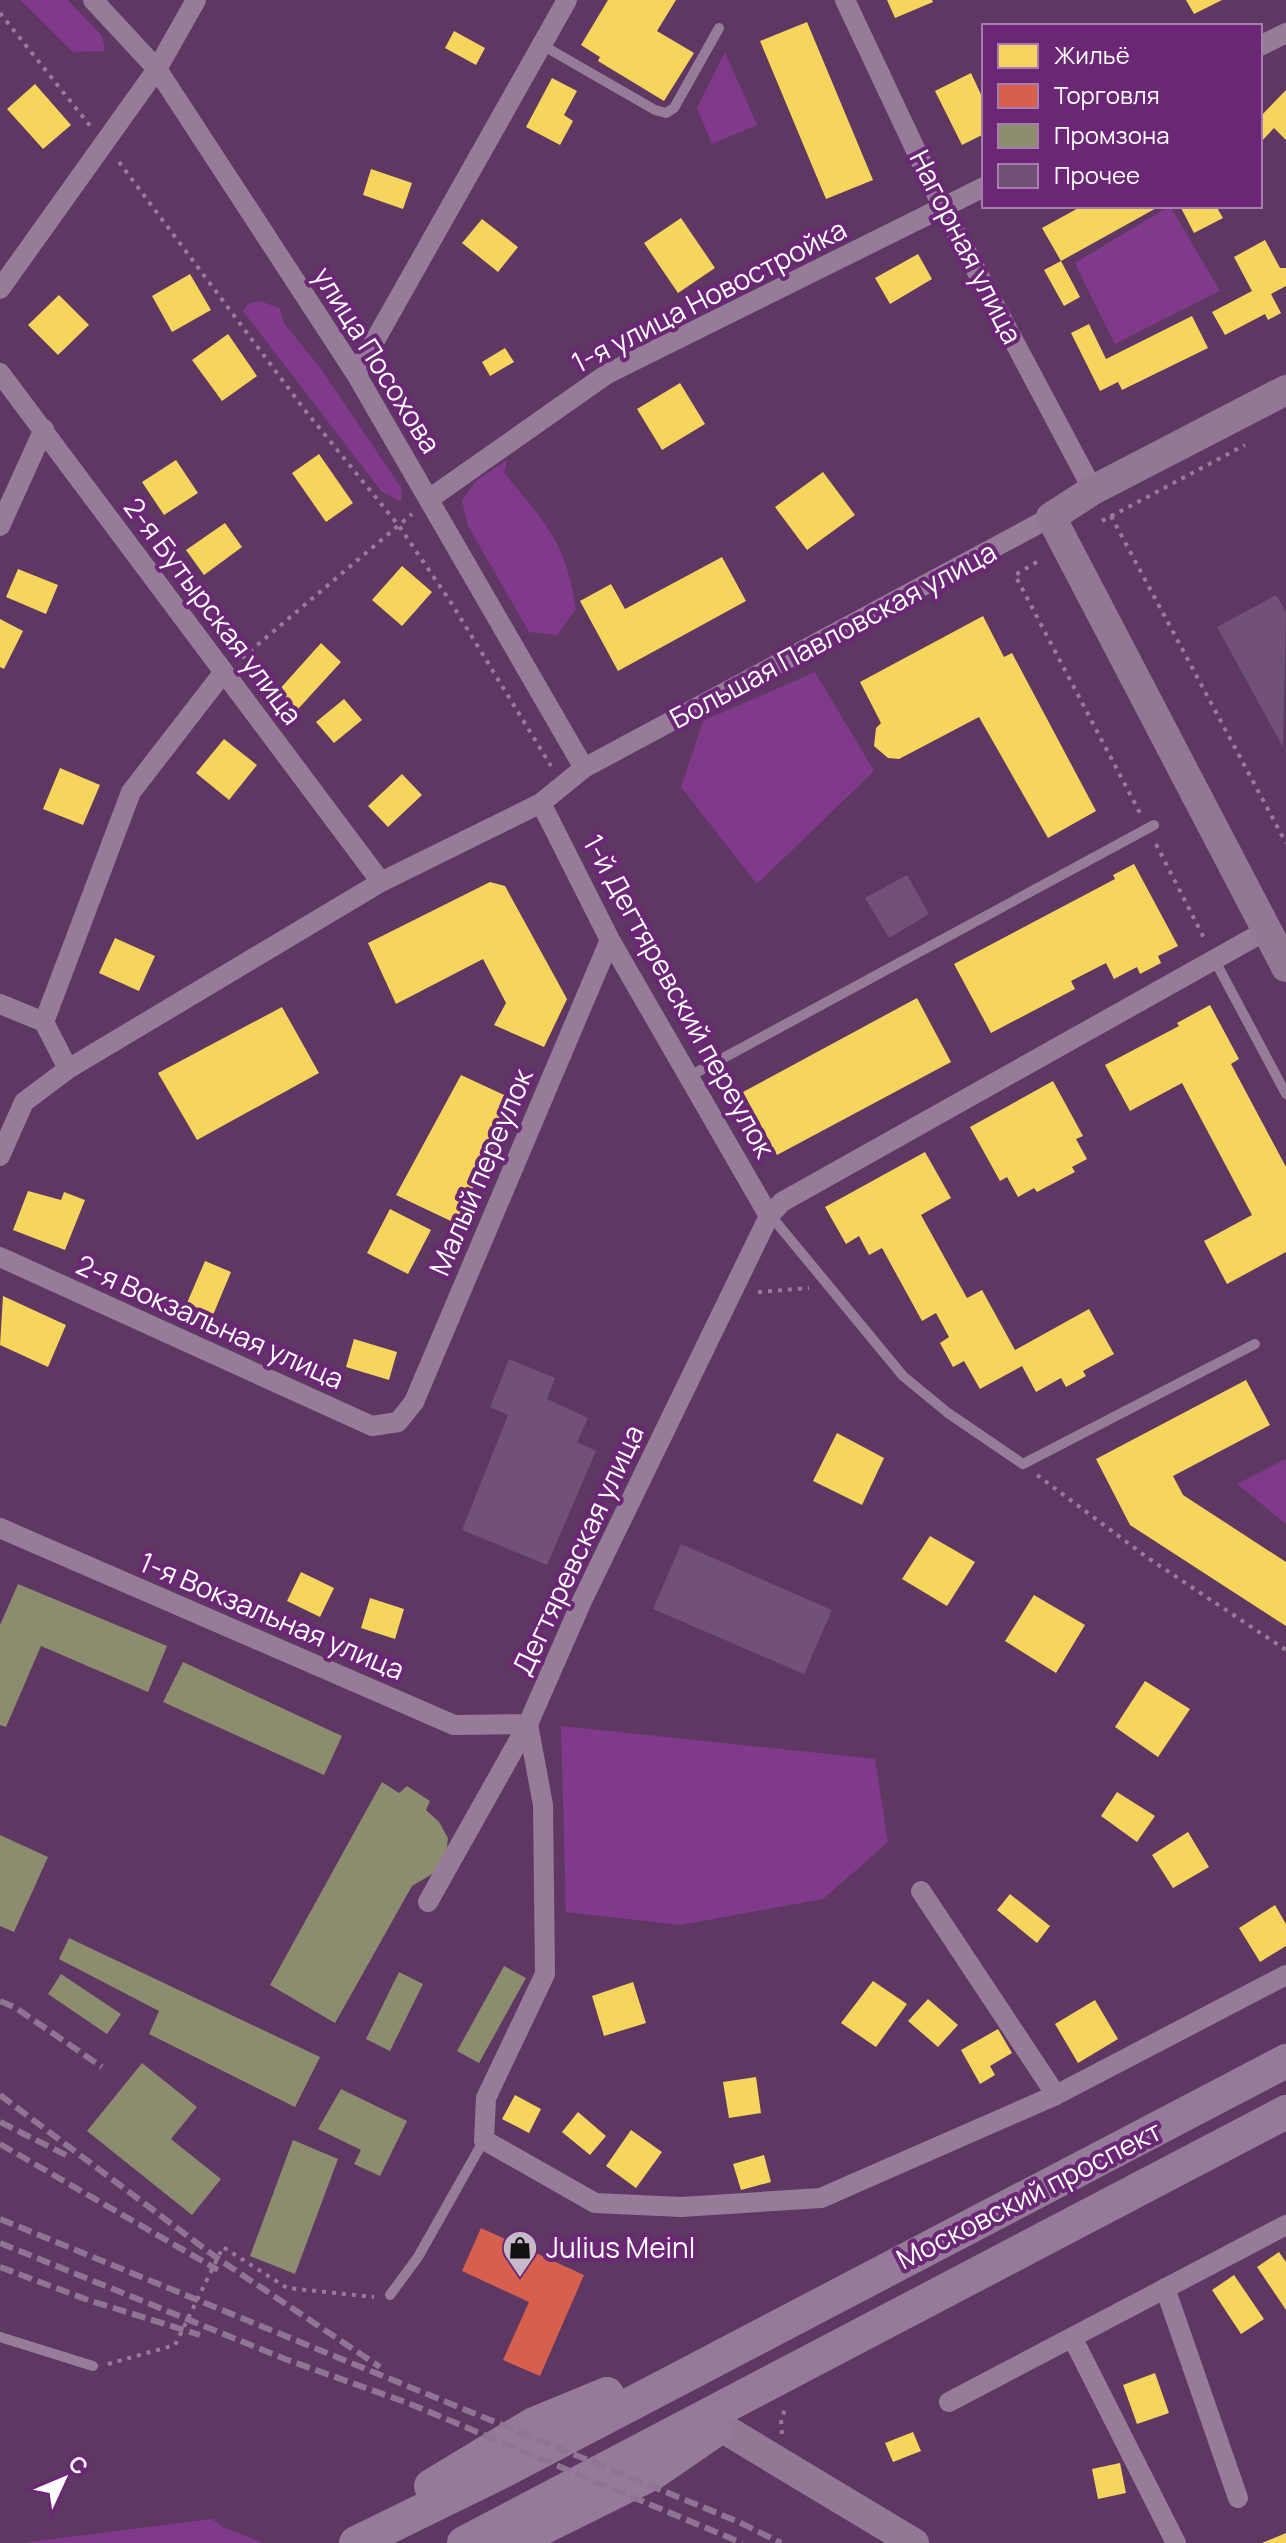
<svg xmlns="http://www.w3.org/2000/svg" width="1286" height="2543" font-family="Manrope,sans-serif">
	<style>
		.green { fill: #81398c }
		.homes { fill: #f6d55c }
		.shops { fill: #d6604d }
		.industry { fill: #8c8c6e }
		.building { fill: #715276 }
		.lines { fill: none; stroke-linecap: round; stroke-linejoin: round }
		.path { stroke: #977c9a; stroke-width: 4; stroke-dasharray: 4 6; stroke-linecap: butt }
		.lane { stroke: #977c9a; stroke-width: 10 }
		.street { stroke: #977c9a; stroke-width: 20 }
		.secondary { stroke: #937896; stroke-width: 30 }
		.primary { stroke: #957b99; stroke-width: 34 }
		.rail { stroke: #8f7493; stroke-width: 6; stroke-dasharray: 14 6; stroke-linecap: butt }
		.labels { text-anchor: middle; stroke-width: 8; stroke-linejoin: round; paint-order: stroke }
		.street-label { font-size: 28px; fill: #fff; stroke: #6b2675 }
		.poi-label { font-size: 28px; fill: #fff; stroke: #6b2675; text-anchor: start }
	</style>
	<rect width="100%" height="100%" fill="#5e3863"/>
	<!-- green -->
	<path class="green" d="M 20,0 L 68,0 L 102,36 L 105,51 L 73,52 Z
		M 725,52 L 757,125 L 712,144 L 697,108 Z
		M 1170,206 L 1220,291 L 1115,344 L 1075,263 Z
		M 259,301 L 280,308 L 284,323 L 321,369 L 402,489 L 401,502 L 382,492 L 243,311 L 248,304 Z
		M 507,460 L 504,473 C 544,520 567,545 576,609 L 557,635 L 529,632 L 468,526 L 462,500 L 477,480 Z
		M 815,672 L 874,771 L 757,884 L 681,787 L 703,721 Z
		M 1286,1459 L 1286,1524 L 1237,1484 Z
		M 561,1726 L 875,1759 L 888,1842 L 823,1899 L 680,1925 L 566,1912 Z
		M 212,2519 L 223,2527 L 263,2543 L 22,2543 Z"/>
	<!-- homes -->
	<path class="homes" d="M 608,0 L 676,0 L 657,31 L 694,53 L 664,101 L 598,61 L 600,57 L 581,45 Z
		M 887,0 L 932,0 L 933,2 L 895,18 Z
		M 1186,0 L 1222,0 L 1194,14 Z
		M 807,22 L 873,180 L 826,199 L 760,41 Z
		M 454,31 L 485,48 L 476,65 L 445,48 Z
		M 971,73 L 984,101 L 984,134 L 962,145 L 935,91 Z
		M 552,78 L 577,91 L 564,115 L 573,121 L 560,145 L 526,127 Z
		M 35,84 L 71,125 L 43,149 L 7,109 Z
		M 1286,90 L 1286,140 L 1274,128 L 1260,143 L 1260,117 Z
		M 371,169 L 412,183 L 403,209 L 363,195 Z
		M 1082,206 L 1160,206 L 1061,261 L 1080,297 L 1064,306 L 1044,270 L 1061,261 L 1042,228 Z
		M 1180,206 L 1216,206 L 1223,218 L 1194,233 Z
		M 681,218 L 715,268 L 678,293 L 644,243 Z
		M 482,219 L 518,247 L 498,272 L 462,243 Z
		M 1265,240 L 1280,268 L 1286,268 L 1286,286 L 1271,294 L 1281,313 L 1268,320 L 1265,314 L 1225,335 L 1212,312 L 1252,291 L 1234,257 Z
		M 918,254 L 932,279 L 890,304 L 875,278 Z
		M 190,274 L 211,310 L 172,332 L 152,296 Z
		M 59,295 L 89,325 L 58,355 L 28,325 Z
		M 1192,316 L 1208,348 L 1122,390 L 1118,382 L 1100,391 L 1071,333 L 1089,324 L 1106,359 Z
		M 228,334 L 257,376 L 222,401 L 192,360 Z
		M 505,348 L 514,362 L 490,376 L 482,362 Z
		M 680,383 L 705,424 L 662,450 L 637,409 Z
		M 319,454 L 353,503 L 326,522 L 292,473 Z
		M 176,460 L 198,493 L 164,515 L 142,482 Z
		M 823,472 L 855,515 L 807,550 L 775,507 Z
		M 225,523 L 242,547 L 204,575 L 186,550 Z
		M 722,557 L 746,601 L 618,671 L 580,601 L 611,584 L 625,609 Z
		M 402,566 L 432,592 L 402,626 L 372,600 Z
		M 18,569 L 58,585 L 46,614 L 6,597 Z
		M 983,616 L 1004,657 L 1012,653 L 1096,811 L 1048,838 L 979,717 L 899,759 L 888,758 L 874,746 L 876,728 L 881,723 L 860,682 Z
		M 0,619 L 23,631 L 4,669 L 0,667 Z
		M 321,643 L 341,662 L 298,709 L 278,691 Z
		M 344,699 L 362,720 L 334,743 L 316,722 Z
		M 224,739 L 257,765 L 229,800 L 196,773 Z
		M 60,768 L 100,785 L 83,825 L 43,809 Z
		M 402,774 L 422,795 L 388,827 L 368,806 Z
		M 1134,864 L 1178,946 L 1158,956 L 1161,963 L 1140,974 L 1137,967 L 1114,979 L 1106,963 L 1071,981 L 1075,989 L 991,1033 L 954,964 L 1115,879 L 1113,875 Z
		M 490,882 L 505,886 L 567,999 L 544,1047 L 494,1025 L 506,1003 L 483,959 L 396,1004 L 368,943 Z
		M 115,938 L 155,956 L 139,991 L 99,973 Z
		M 917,998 L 951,1062 L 777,1155 L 743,1092 Z
		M 1210,1005 L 1239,1059 L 1231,1064 L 1286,1167 L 1286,1252 L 1227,1284 L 1204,1241 L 1252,1215 L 1182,1083 L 1130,1111 L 1105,1065 L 1179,1026 L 1177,1023 Z
		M 282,1007 L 319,1073 L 197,1140 L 158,1073 Z
		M 461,1075 L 517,1101 L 455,1223 L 396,1195 Z
		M 1053,1081 L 1083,1136 L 1076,1139 L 1087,1159 L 1072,1167 L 1075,1172 L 1037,1192 L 1034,1188 L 1018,1197 L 1007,1177 L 1000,1181 L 970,1127 Z
		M 925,1152 L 951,1198 L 921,1215 L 967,1298 L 982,1290 L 1015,1350 L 1089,1309 L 1114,1354 L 1083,1371 L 1086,1376 L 1066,1387 L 1061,1378 L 1036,1392 L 1022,1366 L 980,1389 L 964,1361 L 953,1367 L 940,1343 L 949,1337 L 936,1313 L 922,1321 L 882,1248 L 869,1255 L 859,1236 L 846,1244 L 825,1207 Z
		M 28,1191 L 61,1200 L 64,1192 L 85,1200 L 65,1250 L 13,1230 Z
		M 390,1209 L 431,1230 L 408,1274 L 367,1253 Z
		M 205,1261 L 231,1272 L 213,1315 L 187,1303 Z
		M 3,1296 L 66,1325 L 48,1367 L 0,1345 Z
		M 354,1339 L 397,1352 L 389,1380 L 346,1367 Z
		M 1246,1380 L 1270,1425 L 1173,1476 L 1183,1495 L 1286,1562 L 1286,1626 L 1130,1525 L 1096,1459 Z
		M 837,1433 L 884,1458 L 862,1505 L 813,1481 Z
		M 930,1536 L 975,1562 L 947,1606 L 902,1579 Z
		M 301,1572 L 334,1588 L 320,1617 L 287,1601 Z
		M 1034,1595 L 1085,1625 L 1056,1673 L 1005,1641 Z
		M 370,1598 L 404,1609 L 395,1639 L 361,1628 Z
		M 1145,1681 L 1190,1709 L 1158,1757 L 1115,1727 Z
		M 1117,1792 L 1155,1816 L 1137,1842 L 1101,1816 Z
		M 1188,1832 L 1209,1867 L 1173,1888 L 1152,1855 Z
		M 1010,1894 L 1050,1926 L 1037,1943 L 997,1910 Z
		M 1275,1905 L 1286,1924 L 1286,1946 L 1260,1962 L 1239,1928 Z
		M 873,1981 L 907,2004 L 876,2047 L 841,2023 Z
		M 633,1982 L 646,2023 L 604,2036 L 592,1996 Z
		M 928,1999 L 958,2025 L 938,2047 L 908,2021 Z
		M 1095,2000 L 1118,2039 L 1078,2063 L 1055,2024 Z
		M 998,2029 L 1012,2053 L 990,2066 L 995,2075 L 980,2084 L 961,2050 Z
		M 756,2077 L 761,2113 L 729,2118 L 723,2082 Z
		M 515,2095 L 541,2109 L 529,2133 L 502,2119 Z
		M 578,2112 L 606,2136 L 590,2155 L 562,2132 Z
		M 631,2130 L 662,2152 L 636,2188 L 606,2166 Z
		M 764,2155 L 771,2182 L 741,2190 L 733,2164 Z
		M 1279,2252 L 1286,2262 L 1286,2310 L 1257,2267 Z
		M 1234,2275 L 1264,2319 L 1241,2334 L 1212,2290 Z
		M 1155,2373 L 1169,2413 L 1137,2424 L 1123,2385 Z
		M 913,2432 L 921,2451 L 893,2462 L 885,2443 Z
		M 1120,2463 L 1126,2493 L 1098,2499 L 1092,2469 Z
		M 1286,2533 L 1286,2543 L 1262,2543 Z"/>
	<!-- shops -->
	<path class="shops" d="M 481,2228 L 584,2275 L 540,2376 L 503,2360 L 529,2302 L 462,2271 Z"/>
	<!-- industry -->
	<path class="industry" d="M 18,1584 L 167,1646 L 148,1692 L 41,1646 L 6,1727 L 0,1725 L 0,1625 Z
		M 183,1662 L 342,1736 L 324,1775 L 163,1702 Z
		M 382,1782 L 399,1793 L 407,1786 L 430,1801 L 426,1810 L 439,1822 L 448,1838 L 446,1856 L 439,1870 L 412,1886 L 335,2023 L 270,1985 Z
		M 0,1835 L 48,1857 L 14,1932 L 0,1926 Z
		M 69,1938 L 320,2057 L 295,2107 L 149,2034 L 159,2011 L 59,1959 Z
		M 504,1966 L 526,1978 L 479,2063 L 457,2051 Z
		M 399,1972 L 423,1984 L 390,2051 L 366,2039 Z
		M 61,1974 L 121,2014 L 107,2034 L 48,1994 Z
		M 142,2063 L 197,2107 L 171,2139 L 221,2179 L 192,2215 L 87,2131 Z
		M 341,2089 L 407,2121 L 380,2176 L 354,2164 L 361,2150 L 318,2129 Z
		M 293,2140 L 338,2159 L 295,2274 L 250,2256 Z"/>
	<!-- building -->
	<path class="building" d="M 1276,595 L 1286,612 L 1283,747 L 1217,627 Z
		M 907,875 L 929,914 L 889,938 L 865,898 Z
		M 509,1359 L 555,1378 L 547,1399 L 588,1418 L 577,1442 L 596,1451 L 547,1565 L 462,1530 L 508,1415 L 490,1407 Z
		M 681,1544 L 832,1610 L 804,1674 L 653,1609 Z"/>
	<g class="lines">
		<!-- path -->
		<path class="path" d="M 0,13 L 91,127
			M 119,162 L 304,409 L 399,526 L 452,604 L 551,766
			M 1111,516 L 1286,843
			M 1102,521 L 1245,445
			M 1037,562 L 1015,575 L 1141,815
			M 242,658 L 412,514
			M 1156,844 L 1205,940
			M 758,1292 L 809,1288
			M 1037,1475 L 1148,1558 L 1286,1650
			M 108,2364 L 175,2345 L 223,2247 L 287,2288 L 374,2297
			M 782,2434 L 781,2419 L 786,2408"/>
		<!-- lane -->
		<path class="lane" d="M 542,45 L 655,110 L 666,113 L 674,108 L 719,28
			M 1214,959 L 1286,1094
			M 690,1076 L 1154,825
			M 771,1216 L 903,1376 L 948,1413 L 1023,1464 L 1255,1344
			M 390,2295 L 418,2257 L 484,2140
			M 0,2337 L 93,2366"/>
		<!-- street -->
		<path class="street" d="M 93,0 L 157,69 L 356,374 L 584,768
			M 845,0 L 943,208 L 1093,490
			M 1260,46 L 1286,33
			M 0,289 L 157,69 L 196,0
			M 0,373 L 381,882
			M 356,374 L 567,0
			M 429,499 L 607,374 L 984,187
			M 0,526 L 44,429
			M 541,803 L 610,940 L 769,1216
			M 0,1004 L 44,1022
			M 68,1069 L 44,1022 L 131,792 L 223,673
			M 0,1156 L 24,1102 L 68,1069 L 381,882 L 541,803 L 584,768 L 1051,517
			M 0,1257 L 372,1426 L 398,1422 L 414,1402 L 610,940
			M 0,1528 L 454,1725 L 528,1724 L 543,1805 L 545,1974 L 486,2098 L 484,2140 L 595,2203 L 681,2207 L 821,2198 L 1056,2095 L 1286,1975
			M 921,1891 L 1056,2095
			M 428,1902 L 528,1724 L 582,1601 L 769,1216 L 782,1202 L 1267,930
			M 1165,2288 L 1238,2498
			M 1073,2339 L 1176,2543
			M 949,2402 L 1286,2225"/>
		<!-- secondary -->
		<path class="secondary" d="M 1286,390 L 1093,490 L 1051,517 L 1286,967
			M 721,2427 L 914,2543"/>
		<!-- primary -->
		<path class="primary" d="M 431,2486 L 534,2424 L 607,2394
			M 356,2543 L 497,2474 L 1286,2061
			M 464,2543 L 1286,2112
			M 512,2543 L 653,2473 L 714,2431"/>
		<!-- rail -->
		<path class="rail" d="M 0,2001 L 16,2008 L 102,2067
			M 0,2095 L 217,2258 L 380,2367
			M 0,2122 L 68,2156
			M 0,2144 L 218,2270
			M 0,2219 L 739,2522 L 781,2543
			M 0,2243 L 285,2359 L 408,2403 L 742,2543
			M 0,2267 L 88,2300 L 200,2335"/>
	</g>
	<!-- icons -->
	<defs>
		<symbol id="shop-pin" viewBox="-11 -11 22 30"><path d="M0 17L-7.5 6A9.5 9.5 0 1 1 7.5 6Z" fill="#c7b9c8" stroke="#6b2675"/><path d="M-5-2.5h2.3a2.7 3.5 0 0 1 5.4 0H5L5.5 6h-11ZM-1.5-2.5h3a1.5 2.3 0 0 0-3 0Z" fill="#111"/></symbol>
	</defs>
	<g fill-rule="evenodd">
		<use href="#shop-pin" x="500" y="2228" width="40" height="54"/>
	</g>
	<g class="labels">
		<!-- street labels -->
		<g class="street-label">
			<text transform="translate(966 247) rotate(63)" y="10">Нагорная улица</text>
			<text transform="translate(709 296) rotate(-27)" y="10">1-я улица Новостройка</text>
			<text transform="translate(377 360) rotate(58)" y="10">улица Посохова</text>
			<text transform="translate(213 611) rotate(53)" y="10">2-я Бутырская улица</text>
			<text transform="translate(833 635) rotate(-28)" y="10">Большая Павловская улица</text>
			<text transform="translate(679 996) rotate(61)" y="10">1-й Дегтяревский переулок</text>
			<text transform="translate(481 1172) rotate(-67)" y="10">Малый переулок</text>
			<text transform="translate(210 1322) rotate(24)" y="10">2-я Вокзальная улица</text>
			<text transform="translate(578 1550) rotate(-65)" y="10">Дегтяревская улица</text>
			<text transform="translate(272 1616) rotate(23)" y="10">1-я Вокзальная улица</text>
			<text transform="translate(1029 2195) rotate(-27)" y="10">Московский проспект</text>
		</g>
		<!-- poi labels -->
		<g class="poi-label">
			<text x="546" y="2258">Julius Meinl</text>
		</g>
	</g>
	<!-- legend -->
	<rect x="982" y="24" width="280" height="184" fill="#6b2675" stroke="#a67dac" stroke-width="2"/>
	<rect x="998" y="44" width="40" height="24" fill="#f6d55c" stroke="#a67dac" stroke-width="2"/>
	<text x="1054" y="64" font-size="24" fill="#ffffff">Жильё</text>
	<rect x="998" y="84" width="40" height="24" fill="#d6604d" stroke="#a67dac" stroke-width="2"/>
	<text x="1054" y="104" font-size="24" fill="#ffffff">Торговля</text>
	<rect x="998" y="124" width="40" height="24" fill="#8c8c6e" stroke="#a67dac" stroke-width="2"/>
	<text x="1054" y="144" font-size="24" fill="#ffffff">Промзона</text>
	<rect x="998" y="164" width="40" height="24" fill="#715276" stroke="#a67dac" stroke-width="2"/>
	<text x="1054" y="184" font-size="24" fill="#ffffff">Прочее</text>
	<!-- north arrow -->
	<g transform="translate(64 2479) rotate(46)" stroke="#6b2675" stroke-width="6" paint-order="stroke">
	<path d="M0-6L14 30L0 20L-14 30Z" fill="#ffffff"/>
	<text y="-12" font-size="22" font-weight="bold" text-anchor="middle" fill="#ffffff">С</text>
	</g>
</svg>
